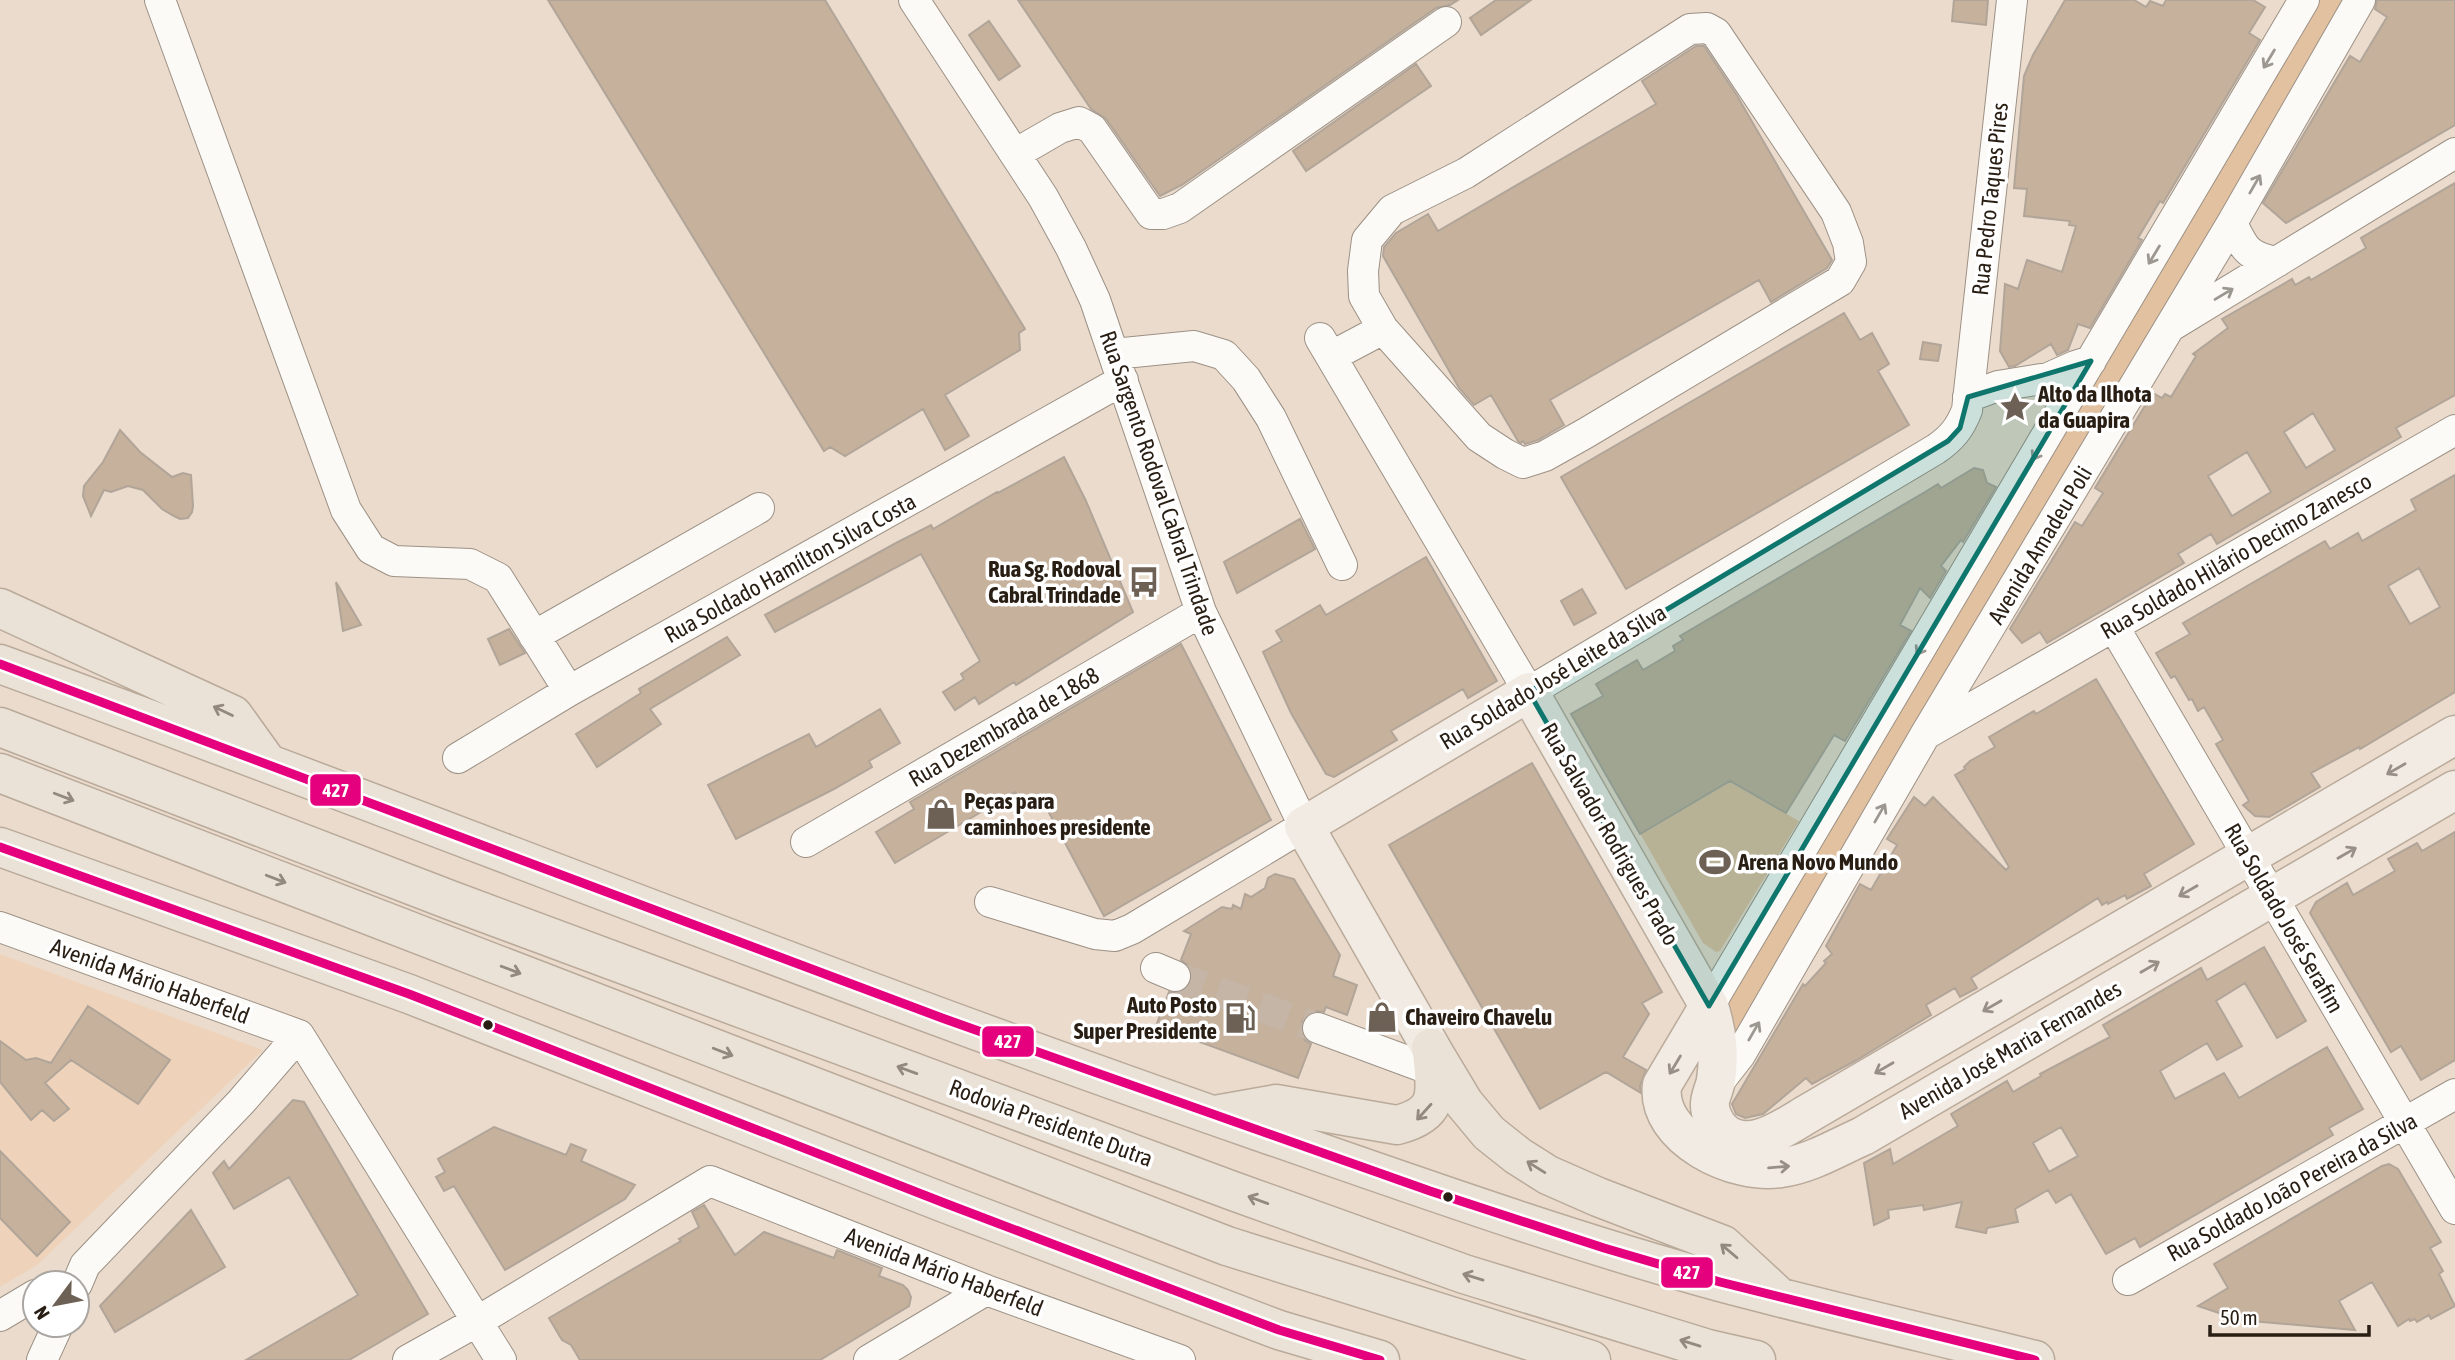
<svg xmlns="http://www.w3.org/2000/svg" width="2455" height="1360" font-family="'Asap Condensed',sans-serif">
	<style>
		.built { fill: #eed3ba }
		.green { fill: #e2c1a1 }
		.building { fill: #c5b19c; stroke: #b1a599; stroke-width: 2; fill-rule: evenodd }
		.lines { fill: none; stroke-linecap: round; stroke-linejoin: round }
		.minor-tunnel { stroke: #c4b5a7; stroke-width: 30; stroke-dasharray: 30 15; stroke-linecap: butt }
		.minor-casing { stroke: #9c9185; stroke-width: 32 }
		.major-casing { stroke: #b9aa9a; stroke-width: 41 }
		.highway-casing { stroke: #b9aa9a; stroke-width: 41 }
		.minor { stroke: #fcfaf7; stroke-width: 30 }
		.major { stroke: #f2ebe4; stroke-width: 38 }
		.highway { stroke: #eae1d7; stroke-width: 38 }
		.bus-1-casing { stroke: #fff; stroke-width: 14 }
		.bus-1 { stroke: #e5007d; stroke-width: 9 }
		.oneway { stroke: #9d9791 }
		.oneway2 { stroke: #93897f }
		.oneway3 { stroke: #988f86 }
		.marked { fill: #0f766e; fill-opacity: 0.2; stroke: #0f766e; stroke-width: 5; stroke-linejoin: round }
		.bus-dot { fill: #291e14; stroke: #fff; stroke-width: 2.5 }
		.labels { text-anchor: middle; stroke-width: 7; stroke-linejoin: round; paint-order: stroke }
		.street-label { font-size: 23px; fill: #291e14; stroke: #fff }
		.poi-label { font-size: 23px; font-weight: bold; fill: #291e14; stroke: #fff; text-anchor: start }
		.line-badge { stroke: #fff; stroke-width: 2.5 }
		.badge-label { font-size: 19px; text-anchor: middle; font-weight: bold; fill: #fff }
	</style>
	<rect width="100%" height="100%" fill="#ebdbcc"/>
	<!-- built -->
	<path class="built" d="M 0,954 L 263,1050 L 37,1265 L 0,1287 Z"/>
	<!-- green -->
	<path class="green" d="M 2313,0 L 2351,0 L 1733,1048 L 1726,1000 Z
		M 1725,779 L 1799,821 L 1720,951 L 1716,952 L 1703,943 L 1634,823 Z"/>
	<!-- building -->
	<path class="building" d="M 548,0 L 825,0 L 1025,329 L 1019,333 L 1020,350 L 945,395 L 969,436 L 945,450 L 923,409 L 845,456 L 830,447 L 824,451 Z
		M 1018,0 L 1458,0 L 1450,5 L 1436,8 L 1182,185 L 1160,196 L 1106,119 L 1091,109 Z
		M 1496,0 L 1531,0 L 1481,35 L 1470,18 Z
		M 1954,0 L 1988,0 L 1986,25 L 1952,21 Z
		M 2065,0 L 2134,0 L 2146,7 L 2150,1 L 2163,6 L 2166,0 L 2253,0 L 2265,7 L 2249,33 L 2260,40 L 2163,203 L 2160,201 L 2138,238 L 2142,240 L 2090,328 L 2078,324 L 2068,350 L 2057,355 L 2051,344 L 2015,366 L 2009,367 L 2000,351 L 2005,284 L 2018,289 L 2027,260 L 2062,272 L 2076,226 L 2069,225 L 2070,221 L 2024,216 L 2027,189 L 2014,188 L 2024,76 L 2033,55 Z
		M 2377,0 L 2455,0 L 2455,125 L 2286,223 L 2263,203 L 2350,56 L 2360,62 L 2387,17 L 2375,9 Z
		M 989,21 L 1020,66 L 999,80 L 969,35 Z
		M 1696,46 L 1704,46 L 1736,94 L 1832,260 L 1827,268 L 1771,302 L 1759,280 L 1550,400 L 1564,425 L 1538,440 L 1525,444 L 1523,441 L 1521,443 L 1518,441 L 1491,395 L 1474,405 L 1459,388 L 1383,256 L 1384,247 L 1396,233 L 1428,214 L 1438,231 L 1656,104 L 1642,81 Z
		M 1416,64 L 1431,86 L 1306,171 L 1293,151 Z
		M 2455,183 L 2455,395 L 2396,428 L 2401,437 L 2217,544 L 2211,534 L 2178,554 L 2184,563 L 2047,643 L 2040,632 L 2022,643 L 2010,629 L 2075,522 L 2082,526 L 2103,493 L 2095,488 L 2146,404 L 2153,393 L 2162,398 L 2165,394 L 2171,397 L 2196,356 L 2193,354 L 2228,328 L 2222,319 L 2292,279 L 2295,285 L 2309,277 L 2311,280 L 2366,248 L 2361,238 ZM 2313,413 L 2335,450 L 2306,468 L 2284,432 ZM 2247,452 L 2271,492 L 2232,516 L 2208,476 Z
		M 1844,313 L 1860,340 L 1872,333 L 1889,364 L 1878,371 L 1909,425 L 1626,589 L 1561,477 Z
		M 1923,342 L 1941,345 L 1938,361 L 1920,359 Z
		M 120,430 L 140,452 L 172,477 L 183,473 L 191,475 L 193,506 L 192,512 L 188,518 L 180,519 L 174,516 L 162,509 L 143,490 L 128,486 L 111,492 L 104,490 L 91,516 L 83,496 L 84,486 L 103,462 Z
		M 1064,457 L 1086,501 L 1133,612 L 1016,685 L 1014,682 L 979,704 L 975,697 L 955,710 L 943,692 L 964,679 L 961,674 L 980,661 L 921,554 L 775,632 L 765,615 L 896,543 L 931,525 L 933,529 L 997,492 L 998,493 Z
		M 1974,468 L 1983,470 L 1987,483 L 1996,487 L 1963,542 L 1961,540 L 1941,566 L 1946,571 L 1930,598 L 1920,588 L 1900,625 L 1911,631 L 1845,741 L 1834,735 L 1786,813 L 1730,781 L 1640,834 L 1571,714 L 1603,696 L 1596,684 L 1637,660 L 1643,670 L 1675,651 L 1673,646 L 1683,640 L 1680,636 L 1925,492 L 1938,484 L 1941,488 Z
		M 2455,475 L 2455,692 L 2360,749 L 2359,747 L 2311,773 L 2320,787 L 2269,817 L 2255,816 L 2243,805 L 2249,801 L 2216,744 L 2223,740 L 2204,707 L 2198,711 L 2192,699 L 2189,700 L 2175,676 L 2171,678 L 2156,653 L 2190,634 L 2183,623 L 2325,541 L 2330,549 L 2358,533 L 2362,541 L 2416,510 L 2411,500 ZM 2419,568 L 2440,607 L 2410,624 L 2388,586 Z
		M 1300,519 L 1315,549 L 1237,593 L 1224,562 Z
		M 1426,557 L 1497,681 L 1468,698 L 1463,689 L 1391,731 L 1397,740 L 1334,777 L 1326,774 L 1291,713 L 1263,652 L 1282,641 L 1276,631 L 1320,605 L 1326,615 Z
		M 336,582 L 361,625 L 343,631 Z
		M 1582,589 L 1596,613 L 1574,625 L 1561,601 Z
		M 509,629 L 525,653 L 500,665 L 488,639 Z
		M 727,637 L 740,655 L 650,709 L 661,724 L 597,767 L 576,734 L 641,693 L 639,689 Z
		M 1181,644 L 1271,820 L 1104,916 L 1039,794 L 1022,804 L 1015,792 L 895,863 L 876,832 L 914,809 L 910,802 Z
		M 2096,679 L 2194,844 L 2144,874 L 2151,886 L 2127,899 L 2125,895 L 2108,904 L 2107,902 L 2102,905 L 2098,898 L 1971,978 L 1977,988 L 1960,997 L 1955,988 L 1926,1005 L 1931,1015 L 1857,1060 L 1812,1084 L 1806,1078 L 1763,1114 L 1745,1118 L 1736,1114 L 1732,1104 L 1803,984 L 1805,986 L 1826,963 L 1824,961 L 1832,954 L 1826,946 L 1860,884 L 1871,890 L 1897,845 L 1887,839 L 1914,797 L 1925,806 L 1933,797 L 2006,870 L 2009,867 L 1955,775 L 1965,769 L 1964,767 L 1970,761 L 1995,747 L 1989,737 L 2034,711 L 2036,714 Z
		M 880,709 L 900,743 L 869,761 L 872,767 L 834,789 L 736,839 L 708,785 L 809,734 L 816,747 Z
		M 1532,763 L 1662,992 L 1642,1003 L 1649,1014 L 1623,1057 L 1646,1070 L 1640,1086 L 1641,1093 L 1606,1072 L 1540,1109 L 1389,845 Z
		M 2455,832 L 2455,1060 L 2421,1080 L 2401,1046 L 2391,1052 L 2310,913 L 2316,902 L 2347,883 L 2353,895 L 2395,871 L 2388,859 L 2417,843 L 2422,851 Z
		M 1275,874 L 1294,879 L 1340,955 L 1333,976 L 1357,985 L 1347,1015 L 1326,1007 L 1324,1012 L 1316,1011 L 1307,1014 L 1302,1021 L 1301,1032 L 1305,1040 L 1311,1044 L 1298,1078 L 1156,1026 L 1169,992 L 1178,993 L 1185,990 L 1191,982 L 1192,975 L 1189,966 L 1181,960 L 1191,934 L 1184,931 L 1222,907 L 1232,909 L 1233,905 L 1241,909 L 1245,894 L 1251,897 L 1265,888 L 1268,878 Z
		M 2264,947 L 2306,1021 L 2277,1038 L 2245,983 L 2216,1001 L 2242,1046 L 2217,1060 L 2207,1043 L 2160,1071 L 2175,1099 L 2224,1073 L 2239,1098 L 2327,1047 L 2363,1109 L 2329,1128 L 2333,1135 L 2140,1247 L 2135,1238 L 2106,1254 L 2071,1194 L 2056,1203 L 2048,1190 L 2015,1209 L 2018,1222 L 1987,1228 L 1986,1233 L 1956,1227 L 1962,1202 L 1924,1210 L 1923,1205 L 1888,1210 L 1889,1218 L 1874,1225 L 1864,1163 L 1890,1149 L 1893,1164 L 1958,1126 L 1951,1114 L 2007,1081 L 2013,1092 L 2041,1076 L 2040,1074 L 2110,1037 L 2103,1025 L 2201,968 L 2207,980 ZM 2061,1127 L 2078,1156 L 2049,1172 L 2033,1143 Z
		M 88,1006 L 170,1060 L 138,1104 L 71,1060 L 45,1083 L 69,1109 L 54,1121 L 42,1110 L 31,1120 L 0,1082 L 0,1041 L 26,1060 L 36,1058 L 51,1063 Z
		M 293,1100 L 304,1102 L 428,1314 L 349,1360 L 246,1360 L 358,1295 L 289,1177 L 234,1209 L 213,1173 L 224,1161 L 229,1169 Z
		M 494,1127 L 566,1155 L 571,1144 L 586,1150 L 581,1161 L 635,1185 L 625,1199 L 505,1270 L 454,1186 L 444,1191 L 436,1177 L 445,1172 L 438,1159 Z
		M 0,1151 L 70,1222 L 37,1256 L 0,1218 Z
		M 2389,1164 L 2398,1169 L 2441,1242 L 2430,1248 L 2443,1271 L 2439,1274 L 2455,1306 L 2431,1319 L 2429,1315 L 2417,1322 L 2415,1319 L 2410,1321 L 2409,1319 L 2398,1326 L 2372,1282 L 2339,1301 L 2355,1330 L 2240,1320 L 2198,1306 L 2228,1288 L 2214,1264 L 2382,1166 Z
		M 704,1205 L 735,1255 L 764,1232 L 834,1258 L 837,1250 L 882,1268 L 879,1276 L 903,1285 L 908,1290 L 911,1297 L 909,1306 L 820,1360 L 580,1360 L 571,1345 L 562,1340 L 549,1318 L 681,1241 L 679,1239 L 699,1227 L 692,1212 Z
		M 191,1210 L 225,1267 L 115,1332 L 100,1306 Z"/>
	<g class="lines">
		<!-- minor-tunnel -->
		<path class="minor-tunnel" d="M 1175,976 L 1318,1028"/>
		<defs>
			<path id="minor" d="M 160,0 L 346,510 L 371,549 L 394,561 L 470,564 L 498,578 L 569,691
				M 914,0 L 1043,197 L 1071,248 L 1095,300 L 1201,612 L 1304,826 L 1132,929 L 1115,936 L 1095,934 L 990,902
				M 1015,154 L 1060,128 L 1079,122 L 1092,129 L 1151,214 L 1163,214 L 1180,208 L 1446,22
				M 2232,223 C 2244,249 2248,257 2277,262
				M 2173,325 L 2455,153
				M 1320,338 L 1529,692 L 1936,449 C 1952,438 1960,428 1967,410 L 2012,0
				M 1114,354 L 1194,346 L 1224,355 L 1246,379 L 1271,418 L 1342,565
				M 1332,356 L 1383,329 L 1364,296 L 1363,271 L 1367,240 L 1392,210 L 1466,173 L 1690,29 L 1707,28 L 1716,33 L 1836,212 L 1848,243 L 1851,262 L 1840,281 L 1586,433 L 1545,456 L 1523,463 L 1505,454 L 1479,437 L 1383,329
				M 1968,397 L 1998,386 L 2048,378 L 2075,366 L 2091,361
				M 2114,627 L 2455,1209
				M 534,636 L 759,508
				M 1928,733 L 2455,430
				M 458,758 L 569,691 L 1123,380
				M 806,842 L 1201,612
				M 0,927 L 299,1035
				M 1156,968 L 1175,976
				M 1709,1006 L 2304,0
				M 1318,1028 L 1434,1071
				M 299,1035 L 501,1360
				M 1715,1087 L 1740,1055 L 1925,735 L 2232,223 L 2360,0
				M 2128,1280 L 2455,1094
				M 77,1284 L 85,1265 L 241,1102 L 299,1035
				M 0,1316 L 35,1295
				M 42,1360 L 58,1325
				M 408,1360 L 478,1321 L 710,1181 L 986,1290 L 1180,1360
				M 869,1360 L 986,1290"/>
			<path id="major" d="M 1709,1006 L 1662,1085 C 1655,1138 1736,1176 1781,1168 C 1810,1164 1836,1148 1863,1136 L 2455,790
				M 1431,1048 L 1304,826 L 1529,692 L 1709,1006 C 1717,1032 1720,1053 1716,1080 C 1715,1088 1709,1098 1710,1106 C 1710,1114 1716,1125 1721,1130 C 1747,1156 1785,1127 1809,1113 L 2455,735"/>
			<path id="highway" d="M 0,608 L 233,715 L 266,761
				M 0,664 C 420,817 835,985 1258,1131 C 1411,1184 1564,1239 1720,1282 C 1825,1310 1930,1334 2035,1360
				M 0,727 L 450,900 L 1233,1191 L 1464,1274 L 1708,1349 L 1756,1360
				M 0,773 L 1227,1246 L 1591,1360
				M 0,847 L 409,994 L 947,1204 L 1279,1330 L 1380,1360
				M 1431,1048 L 1464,1103 L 1489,1133 L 1518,1156 L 1548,1175 L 1598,1197 L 1723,1245 L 1775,1293
				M 1215,1115 L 1276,1104 L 1397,1125 C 1444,1113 1435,1090 1432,1050"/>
		</defs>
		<!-- minor casing -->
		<use href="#minor" class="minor-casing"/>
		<!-- major casing -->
		<use href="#major" class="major-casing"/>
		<!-- highway casing -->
		<use href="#highway" class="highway-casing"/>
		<!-- minor -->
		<use href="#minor" class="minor"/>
		<!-- major -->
		<use href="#major" class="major"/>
		<!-- highway -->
		<use href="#highway" class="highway"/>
		<defs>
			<path id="bus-1" d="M 0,664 L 942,1018 L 1430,1191 L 1604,1248 L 1720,1282 L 2035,1360
				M 0,847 L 409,994 L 947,1204 L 1279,1330 L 1380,1360"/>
		</defs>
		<!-- bus-1 casing -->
		<use href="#bus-1" class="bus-1-casing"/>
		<!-- bus-1 -->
		<use href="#bus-1" class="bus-1"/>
	</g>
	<!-- one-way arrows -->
	<defs><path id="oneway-shaft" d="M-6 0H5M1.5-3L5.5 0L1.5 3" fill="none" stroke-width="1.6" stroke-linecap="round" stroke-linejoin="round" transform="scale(1.75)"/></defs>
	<g class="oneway">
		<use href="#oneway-shaft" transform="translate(2269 59) rotate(121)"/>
		<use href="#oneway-shaft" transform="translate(2255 184) rotate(-60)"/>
		<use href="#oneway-shaft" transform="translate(2154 255) rotate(121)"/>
		<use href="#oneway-shaft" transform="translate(2224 294) rotate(-31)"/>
		<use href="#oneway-shaft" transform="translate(2038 451) rotate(121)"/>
		<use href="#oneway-shaft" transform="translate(1922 646) rotate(121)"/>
		<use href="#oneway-shaft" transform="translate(1880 813) rotate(-60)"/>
		<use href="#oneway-shaft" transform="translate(1754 1031) rotate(-60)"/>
	</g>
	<g class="oneway2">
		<use href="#oneway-shaft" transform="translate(223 711) rotate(-154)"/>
		<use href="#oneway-shaft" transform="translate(64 797) rotate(21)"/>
		<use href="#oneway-shaft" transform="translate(276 879) rotate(21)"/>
		<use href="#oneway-shaft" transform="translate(511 970) rotate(21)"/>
		<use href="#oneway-shaft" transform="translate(723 1052) rotate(21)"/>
		<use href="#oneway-shaft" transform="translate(907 1070) rotate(-160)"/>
		<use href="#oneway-shaft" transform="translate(1424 1112) rotate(132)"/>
		<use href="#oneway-shaft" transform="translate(1536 1167) rotate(-148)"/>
		<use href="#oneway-shaft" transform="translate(1258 1200) rotate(-160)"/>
		<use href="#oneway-shaft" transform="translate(1729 1251) rotate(-140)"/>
		<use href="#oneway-shaft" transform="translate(1473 1277) rotate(-163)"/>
		<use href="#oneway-shaft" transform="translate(1690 1343) rotate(-163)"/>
	</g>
	<g class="oneway3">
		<use href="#oneway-shaft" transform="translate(2396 769) rotate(150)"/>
		<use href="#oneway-shaft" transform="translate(2347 853) rotate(-30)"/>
		<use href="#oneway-shaft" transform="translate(2188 891) rotate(150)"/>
		<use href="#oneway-shaft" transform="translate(2150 967) rotate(-30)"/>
		<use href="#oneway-shaft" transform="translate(1992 1006) rotate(150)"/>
		<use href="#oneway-shaft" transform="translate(1675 1065) rotate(121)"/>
		<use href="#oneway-shaft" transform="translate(1884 1068) rotate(150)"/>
		<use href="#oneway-shaft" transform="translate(1779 1167) rotate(-5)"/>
	</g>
	<!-- marked area -->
	<path class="marked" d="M 2091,361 L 1709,1006 L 1529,692 L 1948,441 L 1960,428 L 1968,397 Z"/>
	<!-- icons -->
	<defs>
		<symbol id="sight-bare" viewBox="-9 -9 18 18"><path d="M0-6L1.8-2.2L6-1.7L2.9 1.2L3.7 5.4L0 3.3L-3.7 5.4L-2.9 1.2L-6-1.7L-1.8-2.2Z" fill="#6d6054" stroke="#fff" stroke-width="2.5" paint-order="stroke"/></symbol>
		<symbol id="bus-bare" viewBox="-9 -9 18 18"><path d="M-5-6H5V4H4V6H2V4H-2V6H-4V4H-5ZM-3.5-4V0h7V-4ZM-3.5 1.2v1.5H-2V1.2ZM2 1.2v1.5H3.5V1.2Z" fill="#6d6054" stroke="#fff" stroke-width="2.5" paint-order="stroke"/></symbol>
		<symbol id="shop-bare" viewBox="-9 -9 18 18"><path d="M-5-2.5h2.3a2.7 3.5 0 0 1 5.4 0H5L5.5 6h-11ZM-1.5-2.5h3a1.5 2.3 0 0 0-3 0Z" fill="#6d6054" stroke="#fff" stroke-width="2.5" paint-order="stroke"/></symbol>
		<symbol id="stadium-bare" viewBox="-9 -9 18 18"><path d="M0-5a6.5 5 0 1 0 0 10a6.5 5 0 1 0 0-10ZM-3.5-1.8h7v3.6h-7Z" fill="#6d6054" stroke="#fff" stroke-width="2.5" paint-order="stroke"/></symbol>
		<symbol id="fuel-bare" viewBox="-9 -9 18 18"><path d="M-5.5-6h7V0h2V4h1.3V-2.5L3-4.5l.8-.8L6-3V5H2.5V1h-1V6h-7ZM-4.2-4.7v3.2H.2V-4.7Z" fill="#6d6054" stroke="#fff" stroke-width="2.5" paint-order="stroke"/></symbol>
	</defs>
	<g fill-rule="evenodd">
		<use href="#sight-bare" x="1993" y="385" width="44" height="44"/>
		<use href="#bus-bare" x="1122" y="560" width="44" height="44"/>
		<use href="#shop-bare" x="919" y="792" width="44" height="44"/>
		<use href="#stadium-bare" x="1693" y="840" width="44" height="44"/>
		<use href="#shop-bare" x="1360" y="995" width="44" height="44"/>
		<use href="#fuel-bare" x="1218" y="996" width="44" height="44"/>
	</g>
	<!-- markers -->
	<g class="bus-dot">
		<circle cx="488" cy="1025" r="6"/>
		<circle cx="1448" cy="1197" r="6"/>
	</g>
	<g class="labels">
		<!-- street labels -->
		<g class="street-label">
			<text transform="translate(1990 199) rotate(-84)" y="8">Rua Pedro Taques Pires</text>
			<text transform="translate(1159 483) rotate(71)" y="8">Rua Sargento Rodoval Cabral Trindade</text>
			<text transform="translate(2040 545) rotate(-59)" y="8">Avenida Amadeu Poli</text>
			<text transform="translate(2236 556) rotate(-30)" y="8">Rua Soldado Hilário Decimo Zanesco</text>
			<text transform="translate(790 568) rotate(-29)" y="8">Rua Soldado Hamílton Silva Costa</text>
			<text transform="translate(1553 677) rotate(-31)" y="8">Rua Soldado José Leite da Silva</text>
			<text transform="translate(1004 727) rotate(-30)" y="8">Rua Dezembrada de 1868</text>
			<text transform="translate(1610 834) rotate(60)" y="8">Rua Salvador Rodrigues Prado</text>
			<text transform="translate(2284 918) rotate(60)" y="8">Rua Soldado José Serafim</text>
			<text transform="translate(150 981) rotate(20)" y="8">Avenida Mário Haberfeld</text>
			<text transform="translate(2010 1050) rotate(-30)" y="8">Avenida José Maria Fernandes</text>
			<text transform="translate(1051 1123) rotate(20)" y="8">Rodovia Presidente Dutra</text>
			<text transform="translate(2292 1187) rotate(-29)" y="8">Rua Soldado João Pereira da Silva</text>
			<text transform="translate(944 1272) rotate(21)" y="8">Avenida Mário Haberfeld</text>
		</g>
		<!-- poi labels -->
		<g class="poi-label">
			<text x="2038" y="402">Alto da Ilhota<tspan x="2038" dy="26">da Guapira</tspan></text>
			<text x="1121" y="577" text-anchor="end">Rua Sg. Rodoval<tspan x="1121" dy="26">Cabral Trindade</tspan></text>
			<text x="964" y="809">Peças para<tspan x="964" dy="26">caminhoes presidente</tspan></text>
			<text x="1738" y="870">Arena Novo Mundo</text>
			<text x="1217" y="1013" text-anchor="end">Auto Posto<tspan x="1217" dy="26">Super Presidente</tspan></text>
			<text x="1405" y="1025">Chaveiro Chavelu</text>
		</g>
	</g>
	<g class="line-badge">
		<rect x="309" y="773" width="53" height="34" rx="7" fill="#e5007d"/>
		<rect x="981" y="1025" width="54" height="33" rx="7" fill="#e5007d"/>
		<rect x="1660" y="1256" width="54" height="33" rx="7" fill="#e5007d"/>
	</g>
	<g class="badge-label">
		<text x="336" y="797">427</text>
		<text x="1008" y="1048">427</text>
		<text x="1687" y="1279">427</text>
	</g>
	<!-- north arrow -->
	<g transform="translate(56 1304) rotate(238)"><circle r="33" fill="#ffffff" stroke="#a9a5a1" stroke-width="2"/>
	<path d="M0-5L12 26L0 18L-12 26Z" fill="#6d6054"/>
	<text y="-10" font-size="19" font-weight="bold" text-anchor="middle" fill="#291e14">N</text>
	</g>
	<!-- scale -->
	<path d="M2210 1325v10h159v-10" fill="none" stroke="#291e14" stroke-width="3.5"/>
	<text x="2220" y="1325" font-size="21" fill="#291e14" stroke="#ffffff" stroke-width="5" paint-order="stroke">50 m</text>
</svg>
